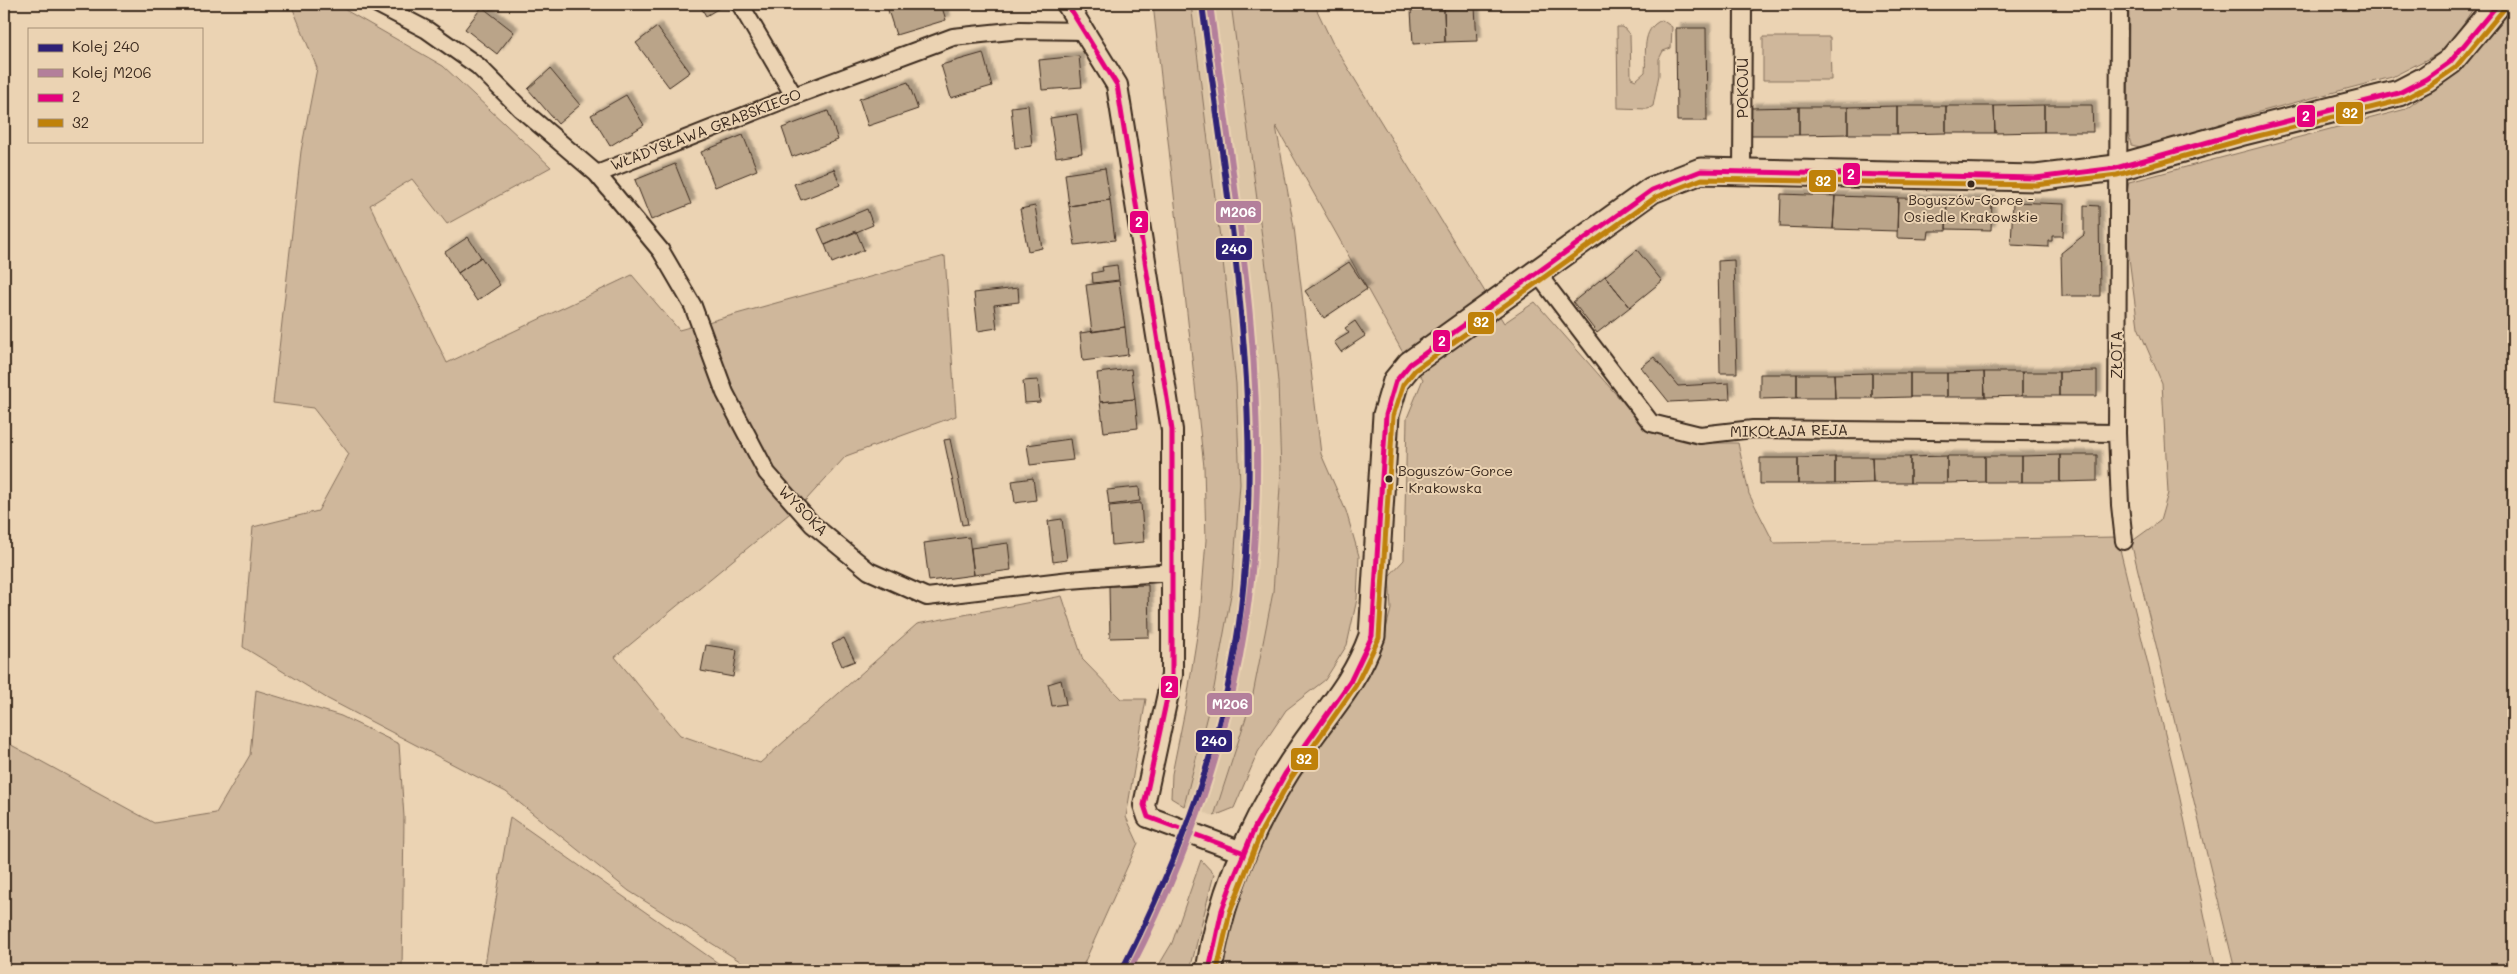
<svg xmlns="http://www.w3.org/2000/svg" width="2517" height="974" font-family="Mali,sans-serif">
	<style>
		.built { fill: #dcc5a6 }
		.green { fill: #cfb79b; stroke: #85705c }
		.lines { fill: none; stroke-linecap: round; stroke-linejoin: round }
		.stream { stroke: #7b6754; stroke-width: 5.5 }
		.building { fill: #baa489; stroke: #3b2a1e; filter: url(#shadow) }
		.minor-casing { stroke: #3b2a1e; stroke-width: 20 }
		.tertiary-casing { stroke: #3b2a1e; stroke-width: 24 }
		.primary-casing { stroke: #3b2a1e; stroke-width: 29 }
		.minor { stroke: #ebd3b3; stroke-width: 16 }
		.tertiary { stroke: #ebd3b3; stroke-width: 20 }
		.primary { stroke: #ebd3b3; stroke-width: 25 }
		.bus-1-casing { stroke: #ebd3b3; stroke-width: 9 }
		.bus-2-casing { stroke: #ebd3b3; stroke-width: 9 }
		.bus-1 { stroke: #e5007d; stroke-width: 5 }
		.bus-2 { stroke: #bf8109; stroke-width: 5 }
		.rail-1-casing { stroke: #ebd3b3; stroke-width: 10 }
		.rail-2-casing { stroke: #ebd3b3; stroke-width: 10 }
		.rail-1 { stroke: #2e2076; stroke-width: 6 }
		.rail-2 { stroke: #b37f9b; stroke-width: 6 }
		.bus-dot { fill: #3b2a1e; stroke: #ebd3b3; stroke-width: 2 }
		.labels { text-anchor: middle; stroke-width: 4; stroke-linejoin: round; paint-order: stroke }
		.bus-label { font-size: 14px; fill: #3b2a1e; stroke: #ebd3b3 }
		.street-label { font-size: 15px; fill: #3b2a1e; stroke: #ebd3b3 }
		.line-badge { stroke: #ebd3b3; stroke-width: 2 }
		.badge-label { font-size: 14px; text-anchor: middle; font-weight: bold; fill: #fff }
	</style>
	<defs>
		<filter id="shadow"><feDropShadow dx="4.5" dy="-4.5" stdDeviation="1" flood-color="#0004"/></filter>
	</defs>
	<rect width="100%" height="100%" fill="#ebd3b3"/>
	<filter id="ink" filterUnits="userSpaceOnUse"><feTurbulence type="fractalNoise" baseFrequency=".02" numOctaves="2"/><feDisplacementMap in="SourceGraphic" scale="10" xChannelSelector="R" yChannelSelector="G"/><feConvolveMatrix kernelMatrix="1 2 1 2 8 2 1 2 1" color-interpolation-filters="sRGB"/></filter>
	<g filter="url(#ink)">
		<!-- built -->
		<path class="built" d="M 1191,4 L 1231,4 L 1270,297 L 1278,382 L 1281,472 L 1273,592 L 1252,699 L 1214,816 L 1184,806 L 1214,688 L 1232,589 L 1240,484 L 1236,384 L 1224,270 Z"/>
		<!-- green -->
		<path class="green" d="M 291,4 L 335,4 L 443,66 L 551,167 L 447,224 L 412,179 L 370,205 L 447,363 L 632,275 L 679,330 L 945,256 L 956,416 L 846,456 L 806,500 L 615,657 L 680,735 L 760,763 L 917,624 L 1062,596 L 1083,660 L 1121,699 L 1146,699 L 1126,817 L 1138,843 L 1081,970 L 754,970 L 629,891 L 506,792 L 328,699 L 243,647 L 253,527 L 318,511 L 349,454 L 313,408 L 273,403 L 301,151 L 317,68 Z
			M 1153,4 L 1191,4 L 1224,270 L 1236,384 L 1240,484 L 1232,589 L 1214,688 L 1184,806 L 1171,798 L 1172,774 L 1186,705 L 1200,617 L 1206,540 L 1204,467 Z
			M 1231,4 L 1314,4 L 1332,42 L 1504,323 L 1535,302 L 1649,432 L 1701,443 L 1738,443 L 1749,494 L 1774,543 L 2117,537 L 2175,775 L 2216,970 L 1223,970 L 1231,924 L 1246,874 L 1268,815 L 1379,656 L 1391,609 L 1389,576 L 1404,560 L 1407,418 L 1423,379 L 1402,351 L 1276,126 L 1294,227 L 1321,454 L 1346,511 L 1359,556 L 1357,599 L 1347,645 L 1325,680 L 1286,710 L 1258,752 L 1234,808 L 1214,816 L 1252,699 L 1273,592 L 1281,472 L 1278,382 L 1270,297 Z
			M 2129,4 L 2476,4 L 2447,49 L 2392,77 L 2255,113 L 2145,148 L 2131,145 L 2128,133 Z
			M 2513,7 L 2513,970 L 2235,970 L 2131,542 L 2160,521 L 2168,493 L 2162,383 L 2138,327 L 2123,212 L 2129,182 L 2406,109 L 2458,71 Z
			M 1662,20 L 1672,27 L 1671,48 L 1663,51 L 1659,59 L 1659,75 L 1653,106 L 1648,109 L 1618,108 L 1617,27 L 1623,27 L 1630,35 L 1631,78 L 1636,80 L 1645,72 C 1647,54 1640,29 1662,20 Z
			M 1763,37 L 1830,37 L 1831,80 L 1763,80 Z
			M 256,690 L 341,716 L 399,744 L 404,817 L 402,970 L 4,970 L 4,741 L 154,823 L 216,813 L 250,755 Z
			M 510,817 L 728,970 L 484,970 Z
			M 1201,860 L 1214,874 L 1190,970 L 1156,970 L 1172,943 Z"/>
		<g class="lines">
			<!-- stream -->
			<path class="stream" d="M 1896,967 L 1899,970"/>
		</g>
		<!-- building -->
		<path class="building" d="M 699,4 L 723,4 L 724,5 L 706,16 Z
			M 886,4 L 941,4 L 946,20 L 896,35 Z
			M 1749,4 L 1798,4 L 1798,7 L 1749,8 Z
			M 1798,4 L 1847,4 L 1847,7 L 1798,7 Z
			M 1847,4 L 1896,4 L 1896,6 L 1847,7 Z
			M 1896,4 L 1945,4 L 1945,6 L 1896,6 Z
			M 1945,4 L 1993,4 L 1993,5 L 1945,6 Z
			M 1993,4 L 2042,4 L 2042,5 L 1993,5 Z
			M 2042,4 L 2091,4 L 2091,5 L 2042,5 Z
			M 482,7 L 514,32 L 497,54 L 465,29 Z
			M 1475,7 L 1477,41 L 1445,42 L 1444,9 Z
			M 1444,9 L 1445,42 L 1413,44 L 1411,10 Z
			M 657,27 L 690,72 L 669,87 L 636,43 Z
			M 1676,28 L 1706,28 L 1707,121 L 1677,121 Z
			M 983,53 L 992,86 L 951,98 L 941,65 Z
			M 1079,56 L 1082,87 L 1042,90 L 1039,60 Z
			M 550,69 L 580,105 L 558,124 L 528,89 Z
			M 908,82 L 918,109 L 868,126 L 859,99 Z
			M 626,95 L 644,125 L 610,146 L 591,115 Z
			M 1028,105 L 1032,146 L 1015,148 L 1011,107 Z
			M 2044,105 L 2044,132 L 1995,133 L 1994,106 Z
			M 2044,105 L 2092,105 L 2093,132 L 2044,132 Z
			M 1897,106 L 1946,106 L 1946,133 L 1897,134 Z
			M 1897,106 L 1897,134 L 1848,134 L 1848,107 Z
			M 1946,106 L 1994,106 L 1995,133 L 1946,133 Z
			M 1799,107 L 1799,135 L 1750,135 L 1750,108 Z
			M 1799,107 L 1848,107 L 1848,134 L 1799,135 Z
			M 828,111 L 838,140 L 792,157 L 782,128 Z
			M 1077,114 L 1082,153 L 1056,157 L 1050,118 Z
			M 743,135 L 757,170 L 715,187 L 701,152 Z
			M 675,164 L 691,204 L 651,220 L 635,180 Z
			M 1105,168 L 1110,200 L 1069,206 L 1065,174 Z
			M 834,169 L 840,185 L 801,200 L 794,184 Z
			M 1781,194 L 1835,196 L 1833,229 L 1780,227 Z
			M 1835,196 L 1898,198 L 1897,231 L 1833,229 Z
			M 1898,198 L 1947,199 L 1946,231 L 1929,231 L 1928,239 L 1897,238 Z
			M 1947,199 L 1992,201 L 1991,230 L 1946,229 Z
			M 1110,200 L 1115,240 L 1075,245 L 1069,206 Z
			M 2013,202 L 2064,204 L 2063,236 L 2052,236 L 2052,241 L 2048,241 L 2048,247 L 2011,245 Z
			M 2084,205 L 2099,206 L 2100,296 L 2062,296 L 2061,253 L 2084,235 Z
			M 1035,206 L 1042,248 L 1028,251 L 1020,209 Z
			M 867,209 L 873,225 L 825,245 L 818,229 Z
			M 856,231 L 864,250 L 832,263 L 825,245 Z
			M 468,237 L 481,257 L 458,273 L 445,252 Z
			M 1637,250 L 1662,281 L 1630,307 L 1605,276 Z
			M 481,257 L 500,285 L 477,301 L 458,273 Z
			M 1734,260 L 1737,373 L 1720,373 L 1718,261 Z
			M 1349,262 L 1367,289 L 1324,318 L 1305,291 Z
			M 1117,265 L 1119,280 L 1093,283 L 1092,273 L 1103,271 L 1102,267 Z
			M 1605,276 L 1630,307 L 1597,333 L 1573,302 Z
			M 1119,281 L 1125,327 L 1092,332 L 1086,285 Z
			M 1018,288 L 1019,302 L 994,305 L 997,328 L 978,331 L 974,293 Z
			M 1355,321 L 1365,336 L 1341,352 L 1334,342 L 1349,333 L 1345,328 Z
			M 1125,327 L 1128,355 L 1083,361 L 1080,333 Z
			M 1654,357 L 1678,386 L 1729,383 L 1730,399 L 1669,402 L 1641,367 Z
			M 1131,369 L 1135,399 L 1100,402 L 1097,373 Z
			M 2097,371 L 2097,396 L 2059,396 L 2059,372 Z
			M 1984,372 L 2022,372 L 2022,396 L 1985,397 Z
			M 1984,372 L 1985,397 L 1947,397 L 1947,373 Z
			M 2022,372 L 2059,372 L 2059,396 L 2022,396 Z
			M 1872,373 L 1910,373 L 1910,397 L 1872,398 Z
			M 1872,373 L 1872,398 L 1835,398 L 1834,374 Z
			M 1910,373 L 1947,373 L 1947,397 L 1910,397 Z
			M 1760,374 L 1797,374 L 1797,398 L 1760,399 Z
			M 1797,374 L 1834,374 L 1835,398 L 1797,398 Z
			M 1038,380 L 1040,402 L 1025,403 L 1023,381 Z
			M 1135,399 L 1138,428 L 1104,432 L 1100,402 Z
			M 950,439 L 968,524 L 962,525 L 944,440 Z
			M 1070,439 L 1073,460 L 1030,465 L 1027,445 Z
			M 2060,455 L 2097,455 L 2097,481 L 2060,482 Z
			M 2060,455 L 2060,482 L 2022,482 L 2022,456 Z
			M 1947,456 L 1985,456 L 1985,482 L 1947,483 Z
			M 1947,456 L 1947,483 L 1910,483 L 1910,457 Z
			M 1985,456 L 2022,456 L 2022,482 L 1985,482 Z
			M 1835,457 L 1872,457 L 1873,483 L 1835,484 Z
			M 1835,457 L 1835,484 L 1798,484 L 1798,458 Z
			M 1872,457 L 1910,457 L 1910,483 L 1873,483 Z
			M 1760,458 L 1798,458 L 1798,484 L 1760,484 Z
			M 1033,478 L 1036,500 L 1015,503 L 1012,481 Z
			M 1139,487 L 1140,501 L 1109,505 L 1107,490 Z
			M 1141,503 L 1144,542 L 1112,545 L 1109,506 Z
			M 1062,519 L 1067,560 L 1053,562 L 1048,521 Z
			M 969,537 L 974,575 L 929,581 L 924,543 Z
			M 1008,543 L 1011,570 L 974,575 L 971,548 Z
			M 1148,585 L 1149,637 L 1110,638 L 1109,586 Z
			M 844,638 L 855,661 L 842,666 L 832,644 Z
			M 706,645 L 737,650 L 733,677 L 701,671 Z
			M 1061,680 L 1066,704 L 1052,706 L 1048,684 Z"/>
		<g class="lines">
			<defs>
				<path id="minor" d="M 377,4 L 427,30 L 478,66 L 521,109 L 597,174 L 661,251 L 693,306 L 725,393 L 767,473 L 812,524 L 869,571 L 927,597 L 1070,580 L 1172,572
					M 740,4 L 794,96
					M 2119,4 L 2117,433 L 2120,505 L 2124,541
					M 1742,171 L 1743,4
					M 597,174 L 794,96 L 953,37 L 1020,30 L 1085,31
					M 1537,273 L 1651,423 L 1700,435 L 1753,429 L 2117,433"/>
				<path id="tertiary" d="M 1067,4 L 1117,85 L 1172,430 L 1172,675 L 1144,805 L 1148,817 L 1242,852"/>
				<path id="primary" d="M 1209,970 C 1222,888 1255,816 1302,748 C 1330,708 1355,683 1372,636 L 1386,415 L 1396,381 L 1410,364 L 1652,190 L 1701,171 L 2036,178 L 2116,168 L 2240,133 L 2399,93 L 2426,79 L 2450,62 L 2498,4"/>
			</defs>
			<!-- minor casing -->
			<use href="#minor" class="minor-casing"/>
			<!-- tertiary casing -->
			<use href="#tertiary" class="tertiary-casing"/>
			<!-- primary casing -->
			<use href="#primary" class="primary-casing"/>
			<!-- minor -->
			<use href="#minor" class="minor"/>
			<!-- tertiary -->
			<use href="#tertiary" class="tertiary"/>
			<!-- primary -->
			<use href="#primary" class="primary"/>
			<defs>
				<path id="bus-1" d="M 1067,4 L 1117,85 L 1172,430 L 1172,675 L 1144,805 L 1148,817 L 1242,852
					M 1209,970 L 1222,910 L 1232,882 L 1255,827 L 1285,774 L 1350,682 L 1372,636 L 1386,415 L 1396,381 L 1410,364 L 1652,190 L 1701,171 L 2036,178 L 2116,168 L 2240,133 L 2399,93 L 2426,79 L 2450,62 L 2498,4"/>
				<path id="bus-2" d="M 1217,970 L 1230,912 L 1262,830 L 1291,778 L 1356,685 L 1379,638 L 1393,416 L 1403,385 L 1415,370 L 1656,197 L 1702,179 L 2036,185 L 2117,175 L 2242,140 L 2402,100 L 2429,86 L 2455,68 L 2504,9"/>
			</defs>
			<!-- bus-1 casing -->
			<use href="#bus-1" class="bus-1-casing"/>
			<!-- bus-2 casing -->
			<use href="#bus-2" class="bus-2-casing"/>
			<!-- bus-1 -->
			<use href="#bus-1" class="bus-1"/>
			<!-- bus-2 -->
			<use href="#bus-2" class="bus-2"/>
			<defs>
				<path id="rail-1" d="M 1122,970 C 1180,856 1226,736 1241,608 C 1265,406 1228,204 1202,4"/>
				<path id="rail-2" d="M 1130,970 C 1198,838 1243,698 1254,548 C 1268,367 1233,183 1210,4"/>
			</defs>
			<!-- rail-1 casing -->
			<use href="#rail-1" class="rail-1-casing"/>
			<!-- rail-2 casing -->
			<use href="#rail-2" class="rail-2-casing"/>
			<!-- rail-1 -->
			<use href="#rail-1" class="rail-1"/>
			<!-- rail-2 -->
			<use href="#rail-2" class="rail-2"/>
		</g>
	</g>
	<!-- markers -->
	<g class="bus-dot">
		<circle cx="1971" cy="184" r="4.5"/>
		<circle cx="1389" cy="479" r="4.5"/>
	</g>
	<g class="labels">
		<!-- bus labels -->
		<g class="bus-label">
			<text x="1971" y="205">Boguszów-Gorce -<tspan x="1971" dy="17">Osiedle Krakowskie</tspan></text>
			<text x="1398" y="476" text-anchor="start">Boguszów-Gorce<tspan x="1398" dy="17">- Krakowska</tspan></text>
		</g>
		<!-- street labels -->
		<g class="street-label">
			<text transform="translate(1743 88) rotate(-90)" y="5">POKOJU</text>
			<text transform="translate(706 130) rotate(-21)" y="5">WŁADYSŁAWA GRABSKIEGO</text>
			<text transform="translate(2117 355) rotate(-90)" y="5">ZŁOTA</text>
			<text transform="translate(1789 431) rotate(-1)" y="5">MIKOŁAJA REJA</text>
			<text transform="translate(803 511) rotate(46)" y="5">WYSOKA</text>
		</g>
	</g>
	<g class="line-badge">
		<rect x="2335" y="101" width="29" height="24" rx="5" fill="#bf8109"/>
		<rect x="2296" y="104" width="20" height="24" rx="5" fill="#e5007d"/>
		<rect x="1842" y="162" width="19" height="24" rx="5" fill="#e5007d"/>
		<rect x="1808" y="169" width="29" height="24" rx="5" fill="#bf8109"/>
		<rect x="1215" y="200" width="47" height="24" rx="5" fill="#b37f9b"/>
		<rect x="1129" y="210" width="20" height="24" rx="5" fill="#e5007d"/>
		<rect x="1215" y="237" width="38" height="24" rx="5" fill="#2e2076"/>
		<rect x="1467" y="311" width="28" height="24" rx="5" fill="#bf8109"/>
		<rect x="1432" y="329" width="19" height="24" rx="5" fill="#e5007d"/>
		<rect x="1160" y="675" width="19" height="24" rx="5" fill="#e5007d"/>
		<rect x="1206" y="692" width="47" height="24" rx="5" fill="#b37f9b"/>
		<rect x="1195" y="729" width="38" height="24" rx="5" fill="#2e2076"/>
		<rect x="1290" y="747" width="29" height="24" rx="5" fill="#bf8109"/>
	</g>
	<g class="badge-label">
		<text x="2350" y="118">32</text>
		<text x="2306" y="121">2</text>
		<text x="1851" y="179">2</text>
		<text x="1823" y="186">32</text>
		<text x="1238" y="217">M206</text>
		<text x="1139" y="227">2</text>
		<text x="1234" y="254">240</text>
		<text x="1481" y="327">32</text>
		<text x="1442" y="346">2</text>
		<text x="1169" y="692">2</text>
		<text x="1230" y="709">M206</text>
		<text x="1214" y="746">240</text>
		<text x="1304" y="764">32</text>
	</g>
	<!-- margin -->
	<rect width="2517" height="974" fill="none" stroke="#ebd3b3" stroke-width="20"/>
	<rect x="10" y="10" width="2497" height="954" fill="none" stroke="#3b2a1e" stroke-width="2" filter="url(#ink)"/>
	<!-- legend -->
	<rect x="28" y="28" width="175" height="115" fill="#ebd3b3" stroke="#a58f77"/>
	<rect x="38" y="44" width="25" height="8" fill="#2e2076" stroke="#a58f77"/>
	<text x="72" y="52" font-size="15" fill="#3b2a1e">Kolej 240</text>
	<rect x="38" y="69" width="25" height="8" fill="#b37f9b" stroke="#a58f77"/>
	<text x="72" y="78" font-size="15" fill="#3b2a1e">Kolej M206</text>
	<rect x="38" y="94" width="25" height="8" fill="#e5007d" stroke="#a58f77"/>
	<text x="72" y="102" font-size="15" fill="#3b2a1e">2</text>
	<rect x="38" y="119" width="25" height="8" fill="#bf8109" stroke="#a58f77"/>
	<text x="72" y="128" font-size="15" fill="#3b2a1e">32</text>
</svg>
